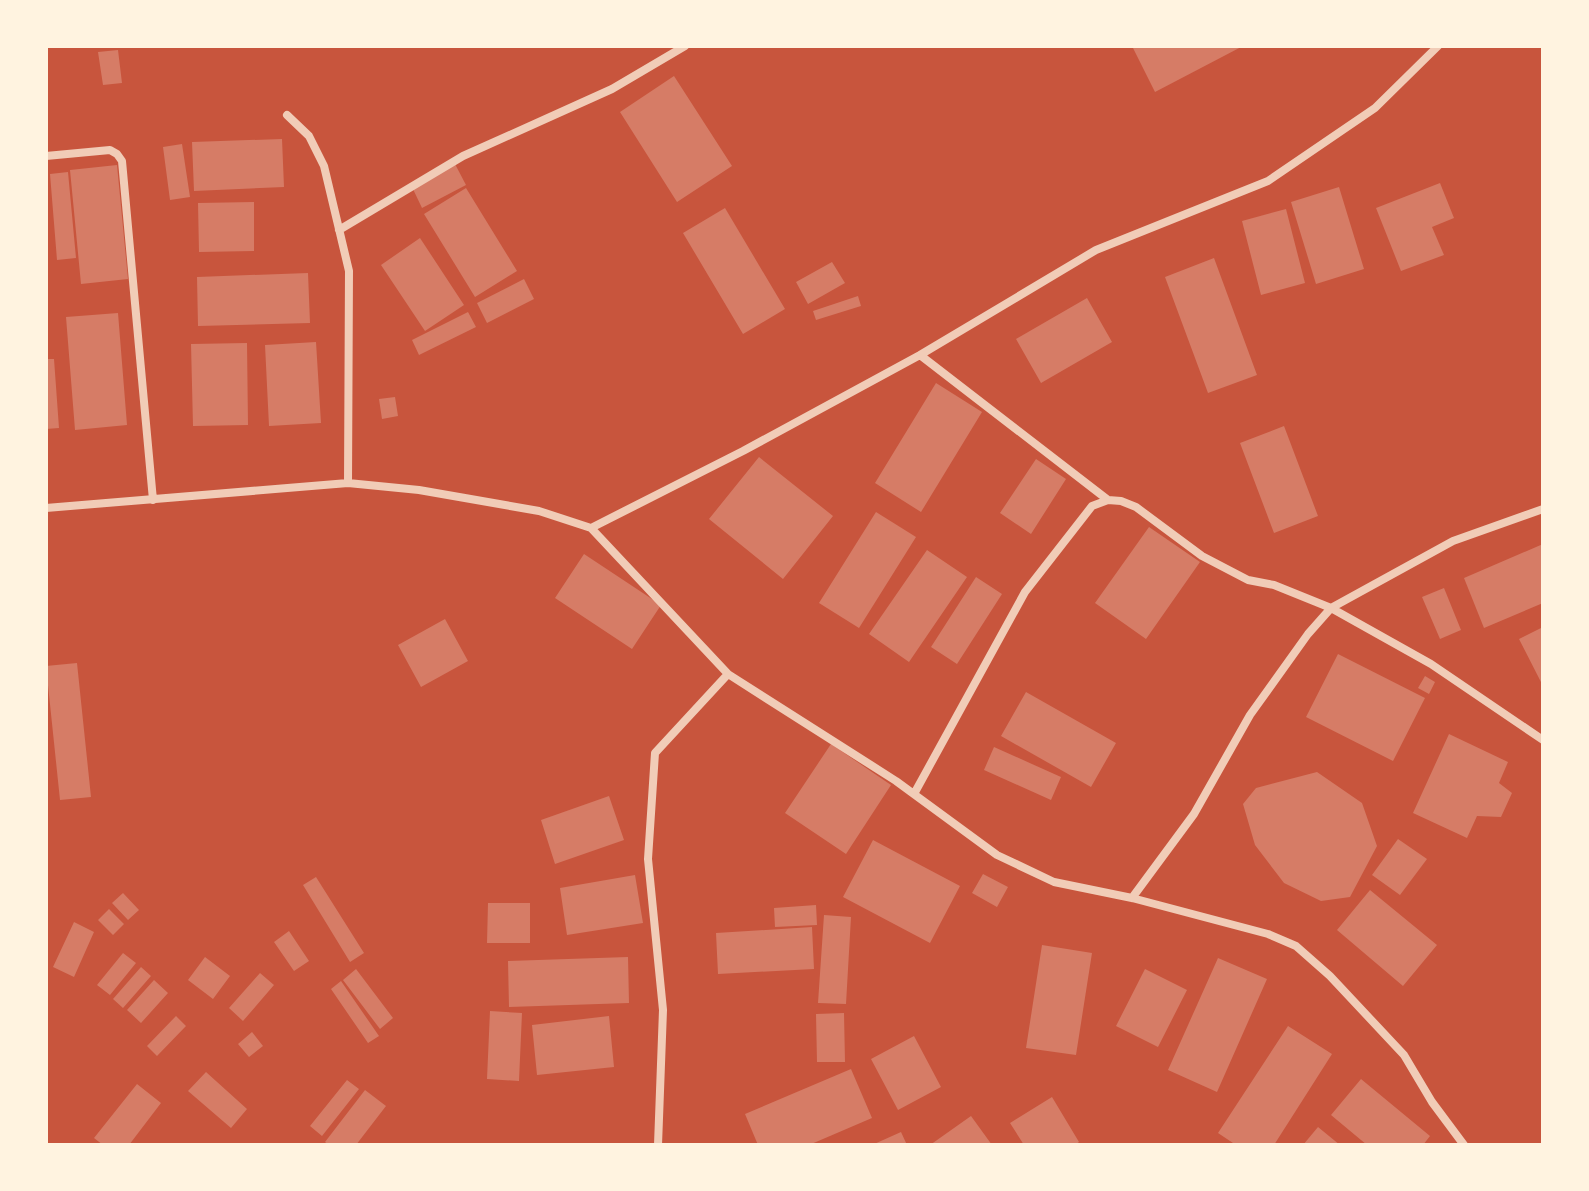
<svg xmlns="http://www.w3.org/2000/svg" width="1589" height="1191" font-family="Figtree,sans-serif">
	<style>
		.building { fill: #d67c66 }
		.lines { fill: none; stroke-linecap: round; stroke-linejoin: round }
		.minor { stroke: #f1ccb7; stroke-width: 8 }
	</style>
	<rect width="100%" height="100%" fill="#c8553d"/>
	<!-- building -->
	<path class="building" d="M 1132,46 L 1243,46 L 1155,92 Z
		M 118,50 L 122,83 L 103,85 L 98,52 Z
		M 674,76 L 732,166 L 677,202 L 620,112 Z
		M 282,139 L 284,187 L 194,191 L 192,142 Z
		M 182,144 L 190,197 L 170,200 L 163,147 Z
		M 455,164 L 466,185 L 422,208 L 412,187 Z
		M 117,165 L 128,279 L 81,284 L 70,170 Z
		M 68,172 L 76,258 L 57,260 L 50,174 Z
		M 1440,183 L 1454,218 L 1432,227 L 1444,255 L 1401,271 L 1376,208 Z
		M 1339,187 L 1364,269 L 1316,284 L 1291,202 Z
		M 466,188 L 517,271 L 475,297 L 424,214 Z
		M 254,202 L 254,251 L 199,252 L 198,203 Z
		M 725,208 L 785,309 L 743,334 L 683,233 Z
		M 1286,209 L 1305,283 L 1261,295 L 1242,221 Z
		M 420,238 L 464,305 L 425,331 L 381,265 Z
		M 1214,258 L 1257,375 L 1208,393 L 1165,277 Z
		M 832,262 L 845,283 L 808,304 L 796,282 Z
		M 308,273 L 310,323 L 198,326 L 197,277 Z
		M 524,279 L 534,299 L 487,323 L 477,303 Z
		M 858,296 L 861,306 L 816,320 L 813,311 Z
		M 1087,298 L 1112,342 L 1041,383 L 1016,339 Z
		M 468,312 L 476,327 L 419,355 L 412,340 Z
		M 118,313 L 127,425 L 75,430 L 66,317 Z
		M 316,342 L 321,423 L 269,426 L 265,345 Z
		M 247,343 L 248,425 L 193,426 L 191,344 Z
		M 46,359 L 54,359 L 59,428 L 46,429 Z
		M 936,383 L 982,412 L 921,512 L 875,483 Z
		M 395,397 L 398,416 L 382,419 L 379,399 Z
		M 1284,426 L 1318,516 L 1274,533 L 1240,443 Z
		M 759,457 L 833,516 L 783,579 L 709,519 Z
		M 1036,459 L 1066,479 L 1031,534 L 1000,513 Z
		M 876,512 L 916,537 L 859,628 L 819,603 Z
		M 1149,527 L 1200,562 L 1146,639 L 1095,603 Z
		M 1543,544 L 1543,603 L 1484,628 L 1464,578 Z
		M 927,550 L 967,577 L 909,662 L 869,634 Z
		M 584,554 L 661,605 L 632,649 L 555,598 Z
		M 976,577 L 1002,594 L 957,664 L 931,647 Z
		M 1444,588 L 1461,630 L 1440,639 L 1422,597 Z
		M 445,619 L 468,661 L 421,687 L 398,645 Z
		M 1543,627 L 1543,686 L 1519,639 Z
		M 1338,654 L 1425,698 L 1393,761 L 1306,717 Z
		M 77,663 L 91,797 L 60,800 L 46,666 Z
		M 1425,676 L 1435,682 L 1429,694 L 1418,688 Z
		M 1026,692 L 1116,743 L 1091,787 L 1001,736 Z
		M 1449,734 L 1508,762 L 1499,783 L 1512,793 L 1501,817 L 1477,816 L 1467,838 L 1413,813 Z
		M 831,744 L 891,785 L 846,854 L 785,813 Z
		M 994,747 L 1061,777 L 1051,800 L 984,770 Z
		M 1317,772 L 1362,803 L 1377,846 L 1350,897 L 1321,901 L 1284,883 L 1255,845 L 1243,804 L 1256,788 Z
		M 609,796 L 624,840 L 555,864 L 541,820 Z
		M 1398,839 L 1427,859 L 1400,895 L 1372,875 Z
		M 873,840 L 960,886 L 930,943 L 843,897 Z
		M 983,874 L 1008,887 L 997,907 L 972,893 Z
		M 635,875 L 643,923 L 567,935 L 560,888 Z
		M 316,877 L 364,953 L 350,962 L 303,885 Z
		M 1370,890 L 1437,945 L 1403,986 L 1337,930 Z
		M 123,893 L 139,910 L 128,920 L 112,903 Z
		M 488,903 L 530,903 L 530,943 L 487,943 Z
		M 816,905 L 817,925 L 775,927 L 774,908 Z
		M 109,909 L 124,924 L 113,935 L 98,920 Z
		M 824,915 L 851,917 L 846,1004 L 818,1003 Z
		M 74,922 L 94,932 L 74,977 L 53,967 Z
		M 812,927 L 814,969 L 718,974 L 716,933 Z
		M 289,931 L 309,961 L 294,971 L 274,942 Z
		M 1042,945 L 1092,953 L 1076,1055 L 1026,1048 Z
		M 123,953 L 136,963 L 110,995 L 97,985 Z
		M 205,957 L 230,976 L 213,999 L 188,980 Z
		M 628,957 L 629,1003 L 509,1007 L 508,961 Z
		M 1218,958 L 1267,979 L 1217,1092 L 1168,1070 Z
		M 141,967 L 151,976 L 123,1008 L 113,999 Z
		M 356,969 L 393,1018 L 380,1029 L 343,980 Z
		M 1145,969 L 1187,990 L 1158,1047 L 1116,1026 Z
		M 260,973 L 274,985 L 243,1021 L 229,1008 Z
		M 154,980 L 168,993 L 141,1023 L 127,1010 Z
		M 341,981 L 379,1036 L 368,1043 L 331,989 Z
		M 490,1011 L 522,1013 L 519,1081 L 487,1079 Z
		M 844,1013 L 845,1062 L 817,1062 L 816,1014 Z
		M 176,1016 L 186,1026 L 157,1056 L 147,1046 Z
		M 609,1016 L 614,1067 L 537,1075 L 532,1025 Z
		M 1288,1026 L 1332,1054 L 1274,1145 L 1236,1145 L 1218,1133 Z
		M 252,1032 L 263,1046 L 249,1057 L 238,1044 Z
		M 914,1036 L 941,1087 L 898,1110 L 871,1059 Z
		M 851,1069 L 872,1118 L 809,1145 L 758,1145 L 745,1114 Z
		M 206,1072 L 247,1109 L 231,1128 L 188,1091 Z
		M 1361,1079 L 1430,1136 L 1423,1145 L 1367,1145 L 1331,1115 Z
		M 347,1080 L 359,1089 L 322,1136 L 310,1126 Z
		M 137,1084 L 161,1103 L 129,1145 L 103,1145 L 94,1138 Z
		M 365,1090 L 386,1106 L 356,1145 L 329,1145 L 325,1142 Z
		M 1052,1097 L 1079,1142 L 1075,1145 L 1024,1145 L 1010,1123 Z
		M 971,1116 L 992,1145 L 930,1145 Z
		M 1318,1127 L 1340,1145 L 1303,1145 Z
		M 901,1132 L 907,1145 L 872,1145 Z"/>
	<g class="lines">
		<!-- minor -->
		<path class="minor" d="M 287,115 L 309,136 L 324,166 L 349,271 L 348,483
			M 46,156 L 110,150 L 117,154 L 122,161 L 153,500
			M 339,230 L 463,156 L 612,89 L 685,46
			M 920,355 L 1108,500
			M 46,508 L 348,483 L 419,490 L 539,511 L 591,528 L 728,674 L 896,781 L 997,855 L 1054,882 L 1132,898 L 1268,934 L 1296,946 L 1330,976 L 1404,1055 L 1432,1102 L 1464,1145
			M 591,528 L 743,451 L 920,355 L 1096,250 L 1268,181 L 1375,108 L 1438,46
			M 914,794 L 1025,592 L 1092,506 L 1108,500 L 1121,501 L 1136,507 L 1202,556 L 1248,580 L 1274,585 L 1331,608 L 1431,664 L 1543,740
			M 1132,898 L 1194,814 L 1250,715 L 1308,634 L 1331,608 L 1453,541 L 1543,509
			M 658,1145 L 663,1010 L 648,859 L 655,753 L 728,674"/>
	</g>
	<!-- border -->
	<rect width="1589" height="1191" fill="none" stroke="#fff3e0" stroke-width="96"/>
</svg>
